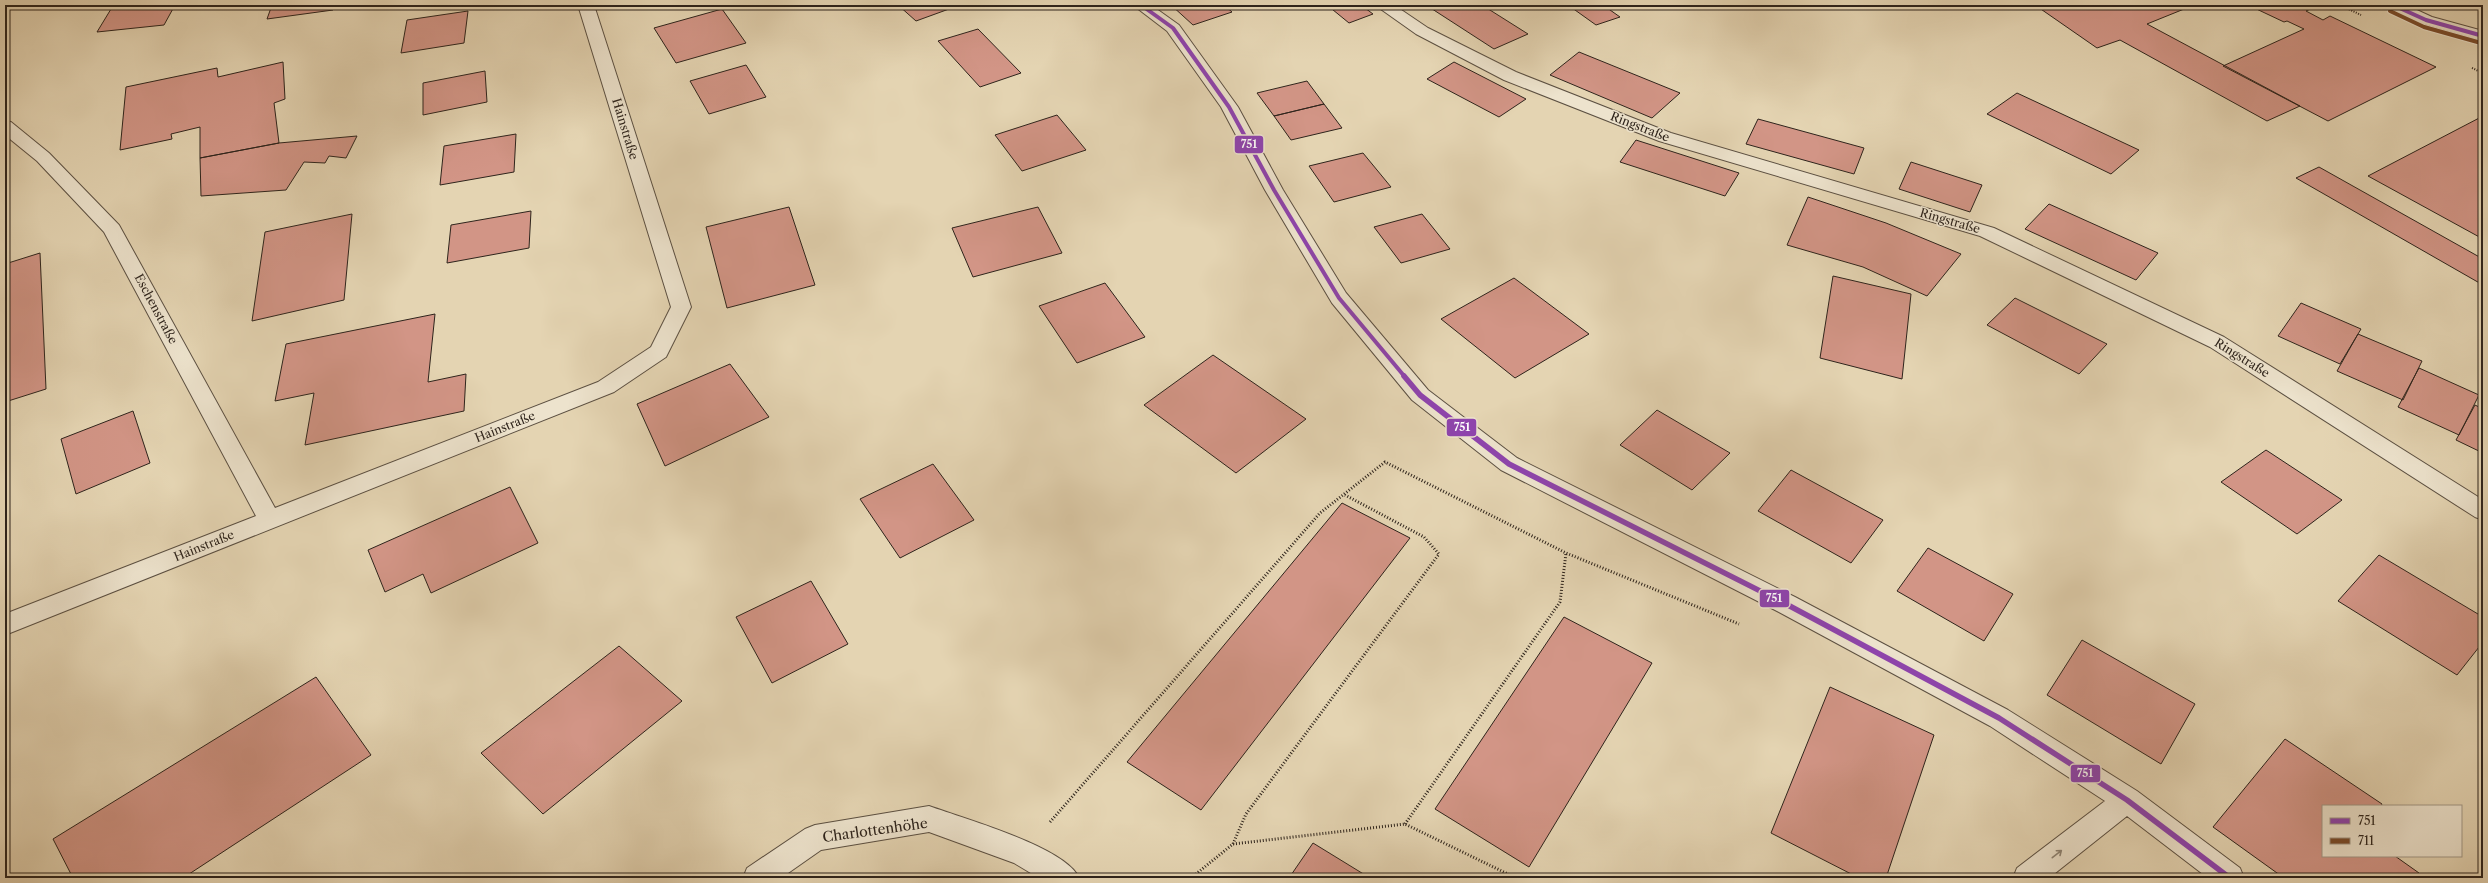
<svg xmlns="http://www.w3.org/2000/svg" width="2488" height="883" font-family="'Libre Caslon Text',serif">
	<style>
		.building { fill: #d29586; stroke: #2e241c }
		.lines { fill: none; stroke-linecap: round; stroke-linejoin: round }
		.street-casing { stroke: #5c5042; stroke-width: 2 }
		.path-far1 { stroke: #2e241c; stroke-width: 2; stroke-dasharray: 1 1.5; stroke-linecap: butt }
		.path { stroke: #2e241c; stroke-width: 3; stroke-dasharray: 1 2; stroke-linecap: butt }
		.street { fill: #ede3cd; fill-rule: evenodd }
		.bus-1-far1-casing { stroke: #ede3cd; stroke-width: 6 }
		.bus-1-casing { stroke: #ede3cd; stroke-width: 8 }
		.bus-2-casing { stroke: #ede3cd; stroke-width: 6 }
		.bus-1-far1 { stroke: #8e44ad; stroke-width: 4 }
		.bus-1 { stroke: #8e44ad; stroke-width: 5.5 }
		.bus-2 { stroke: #7a4b2a; stroke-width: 4 }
		.oneway { stroke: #8e8474 }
		.labels { text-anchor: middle; stroke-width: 3; stroke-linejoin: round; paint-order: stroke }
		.street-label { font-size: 12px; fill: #2e241c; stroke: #ede3cd }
		.near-street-label { font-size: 14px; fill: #2e241c; stroke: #ede3cd }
		.line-badge { stroke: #ede3cd; stroke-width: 1.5 }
		.badge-label { font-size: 11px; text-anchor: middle; font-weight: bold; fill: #fff }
	</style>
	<rect width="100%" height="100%" fill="#e4d4b2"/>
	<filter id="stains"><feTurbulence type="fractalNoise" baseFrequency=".005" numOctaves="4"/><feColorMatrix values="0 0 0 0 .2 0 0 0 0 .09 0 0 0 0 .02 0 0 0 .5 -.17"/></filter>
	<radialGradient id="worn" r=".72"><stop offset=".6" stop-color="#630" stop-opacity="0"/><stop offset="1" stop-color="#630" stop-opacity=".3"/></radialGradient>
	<!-- building -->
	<path class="building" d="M 114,5 L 156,5 L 111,9 Z
		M 156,5 L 175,5 L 164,25 L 97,32 L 111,9 Z
		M 272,5 L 335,5 L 333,10 L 267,19 Z
		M 633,5 L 652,5 L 635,9 Z
		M 898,5 L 960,5 L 916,21 Z
		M 1171,5 L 1224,5 L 1232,12 L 1193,25 Z
		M 1327,5 L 1361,5 L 1373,14 L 1349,23 Z
		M 1426,5 L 1482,5 L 1528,34 L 1494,49 Z
		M 1568,5 L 1603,5 L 1620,17 L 1596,25 Z
		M 2035,5 L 2194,5 L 2147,24 L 2300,106 L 2267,121 L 2120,40 L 2097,48 Z
		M 2248,5 L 2310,5 L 2315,7 L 2306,11 L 2323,20 L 2330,16 L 2436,67 L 2328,121 L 2223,66 L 2304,29 L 2287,21 L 2284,22 Z
		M 722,9 L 746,43 L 676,63 L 654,28 Z
		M 468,11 L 464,43 L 401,53 L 407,20 Z
		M 978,29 L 1021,73 L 980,87 L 938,41 Z
		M 1579,52 L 1680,93 L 1652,118 L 1550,75 Z
		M 283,62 L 285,99 L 274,103 L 279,143 L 200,158 L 200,127 L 171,134 L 172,139 L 120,150 L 126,87 L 217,68 L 218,77 Z
		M 1454,62 L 1526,99 L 1499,117 L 1427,79 Z
		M 746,65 L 766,97 L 709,114 L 690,81 Z
		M 485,71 L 487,102 L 423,115 L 423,83 Z
		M 1307,81 L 1324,104 L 1274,116 L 1257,93 Z
		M 2017,93 L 2139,150 L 2111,174 L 1987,114 Z
		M 1324,104 L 1342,128 L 1291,140 L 1274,116 Z
		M 1057,115 L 1086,150 L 1022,171 L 995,135 Z
		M 2483,116 L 2483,239 L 2368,176 Z
		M 1758,119 L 1864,148 L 1854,174 L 1746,144 Z
		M 516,134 L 514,172 L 440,185 L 444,146 Z
		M 357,136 L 346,158 L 329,156 L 325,163 L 304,162 L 286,190 L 201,196 L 200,158 L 279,143 Z
		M 1636,140 L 1739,173 L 1725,196 L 1620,162 Z
		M 1363,153 L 1391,187 L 1334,202 L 1309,166 Z
		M 1911,162 L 1982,185 L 1970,212 L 1899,189 Z
		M 2319,167 L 2483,259 L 2483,285 L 2296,178 Z
		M 1808,197 L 1886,223 L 1961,254 L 1927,296 L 1863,267 L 1787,245 Z
		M 2049,204 L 2158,253 L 2136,280 L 2025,229 Z
		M 789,207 L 815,285 L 727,308 L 706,227 Z
		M 1038,207 L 1062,253 L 973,277 L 952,228 Z
		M 531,211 L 529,248 L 447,263 L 451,225 Z
		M 352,214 L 344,300 L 252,321 L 265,232 Z
		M 1422,214 L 1450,249 L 1401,263 L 1374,227 Z
		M 40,253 L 46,389 L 5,402 L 5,264 Z
		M 1833,276 L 1911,294 L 1902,379 L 1820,358 Z
		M 1514,278 L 1589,334 L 1515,378 L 1441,319 Z
		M 1105,283 L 1145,337 L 1077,363 L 1039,306 Z
		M 2015,298 L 2107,344 L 2079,374 L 1987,325 Z
		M 2301,303 L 2361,329 L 2340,364 L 2278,336 Z
		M 435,314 L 428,382 L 466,374 L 464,411 L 305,445 L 314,393 L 275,401 L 286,344 Z
		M 2358,334 L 2422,361 L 2403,400 L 2337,371 Z
		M 1213,355 L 1306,419 L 1236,473 L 1144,405 Z
		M 730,364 L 769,417 L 665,466 L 637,404 Z
		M 2419,368 L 2479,395 L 2459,435 L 2398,407 Z
		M 2475,405 L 2483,409 L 2483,453 L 2456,440 Z
		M 1657,410 L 1730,453 L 1692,490 L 1620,445 Z
		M 133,411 L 150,463 L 76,494 L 61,439 Z
		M 2266,450 L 2342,500 L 2297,534 L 2221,482 Z
		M 933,464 L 974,520 L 900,558 L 860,499 Z
		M 1791,470 L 1883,520 L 1851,563 L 1758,511 Z
		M 510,487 L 538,543 L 431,593 L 423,574 L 385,592 L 368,550 Z
		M 1342,503 L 1410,538 L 1201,810 L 1127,762 Z
		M 1928,548 L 2013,594 L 1984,641 L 1897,591 Z
		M 2379,555 L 2483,617 L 2483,642 L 2457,675 L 2338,601 Z
		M 811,581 L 848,644 L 772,683 L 736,617 Z
		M 1564,617 L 1652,663 L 1529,867 L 1435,809 Z
		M 2082,640 L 2195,704 L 2161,764 L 2047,695 Z
		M 619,646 L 682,701 L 543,814 L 481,753 Z
		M 316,677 L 371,755 L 183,878 L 73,878 L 53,839 Z
		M 1830,687 L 1934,735 L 1886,878 L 1859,878 L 1771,833 Z
		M 2285,739 L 2382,804 L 2381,806 L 2323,806 L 2323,856 L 2395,856 L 2419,873 L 2416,878 L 2284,878 L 2213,827 Z
		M 1313,843 L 1370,878 L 1289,878 Z"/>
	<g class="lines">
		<defs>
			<path id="street" d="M 578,5 L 594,5 L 691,307 L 666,357 L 614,392 L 5,635 L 5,614 L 256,516 L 104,232 L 37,161 L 5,135 L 5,121 L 11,122 L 49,153 L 119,225 L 275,508 L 598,382 L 651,347 L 671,307 Z
				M 1133,5 L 1151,5 L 1179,25 L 1238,107 L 1283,190 L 1346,293 L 1428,390 L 1517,458 L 1795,597 L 2008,710 L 2137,791 L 2240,868 L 2244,878 L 2208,878 L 2127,816 L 2049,878 L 2013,878 L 2017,868 L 2105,801 L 1990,726 L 1777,611 L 1501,470 L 1412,400 L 1332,303 L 1265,190 L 1221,107 L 1167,31 Z
				M 1375,5 L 1394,5 L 1428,28 L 1516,72 L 1671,133 L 1994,228 L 2224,337 L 2483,500 L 2483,520 L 2475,517 L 2210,347 L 1980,236 L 1659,141 L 1504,80 L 1416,34 Z
				M 2385,5 L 2406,5 L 2432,17 L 2483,31 L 2483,41 L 2420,23 L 2387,8 Z
				M 929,806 C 962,818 1066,847 1079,878 L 1039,878 L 1014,863 L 929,832 L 821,850 L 781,878 L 743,878 L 747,868 L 805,829 L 815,825 Z"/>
		</defs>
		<!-- street casing -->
		<use href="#street" class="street-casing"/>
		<!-- path-far1 -->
		<path class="path-far1" d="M 2340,5 L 2361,15
			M 2472,68 L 2483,73"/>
		<!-- path -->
		<path class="path" d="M 1050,822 L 1320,513 L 1385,462 L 1566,553 L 1739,624
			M 1405,824 L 1560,602 L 1566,553
			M 1233,844 L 1246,814 L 1439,554 L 1424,537 L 1345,495
			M 1191,878 L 1233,844 L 1405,824 L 1516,878"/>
		<!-- street -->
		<use href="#street" class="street"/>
		<defs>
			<path id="bus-1-far1" d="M 1141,5 L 1173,28 L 1229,107 L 1274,190 L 1339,298 L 1405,377
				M 2393,5 L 2426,20 L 2483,36"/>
			<path id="bus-1" d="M 1404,376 L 1420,395 L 1509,464 L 1786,604 L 1999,718 L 2127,800 L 2230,878"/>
			<path id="bus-2" d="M 2390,11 L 2424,27 L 2481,43"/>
		</defs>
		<!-- bus-1-far1 casing -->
		<use href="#bus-1-far1" class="bus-1-far1-casing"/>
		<!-- bus-1 casing -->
		<use href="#bus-1" class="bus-1-casing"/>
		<!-- bus-2 casing -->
		<use href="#bus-2" class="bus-2-casing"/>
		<!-- bus-1-far1 -->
		<use href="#bus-1-far1" class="bus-1-far1"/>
		<!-- bus-1 -->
		<use href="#bus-1" class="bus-1"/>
		<!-- bus-2 -->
		<use href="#bus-2" class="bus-2"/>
	</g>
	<!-- one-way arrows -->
	<defs><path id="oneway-shaft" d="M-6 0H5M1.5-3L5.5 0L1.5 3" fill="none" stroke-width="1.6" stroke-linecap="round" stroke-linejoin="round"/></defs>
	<use class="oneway" href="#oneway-shaft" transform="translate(2057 854) rotate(-38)"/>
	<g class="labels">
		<!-- street labels -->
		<g class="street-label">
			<text transform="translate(1640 127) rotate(21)" y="4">Ringstraße</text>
			<text transform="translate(625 129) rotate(73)" y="4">Hainstraße</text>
			<text transform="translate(1950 221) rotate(16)" y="4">Ringstraße</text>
			<text transform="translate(156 309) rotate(62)" y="4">Eschenstraße</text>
			<text transform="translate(2242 358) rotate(32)" y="4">Ringstraße</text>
			<text transform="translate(505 427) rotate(-22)" y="4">Hainstraße</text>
			<text transform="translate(204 546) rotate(-22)" y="4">Hainstraße</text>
		</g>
		<!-- near-street labels -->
		<g class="near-street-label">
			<text transform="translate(875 830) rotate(-8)" y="5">Charlottenhöhe</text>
		</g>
	</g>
	<g class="line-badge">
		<rect x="1234" y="135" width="30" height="19" rx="4" fill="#8e44ad"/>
		<rect x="1446" y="418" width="31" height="19" rx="4" fill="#8e44ad"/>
		<rect x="1759" y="589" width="31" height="19" rx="4" fill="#8e44ad"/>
		<rect x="2070" y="764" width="31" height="19" rx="4" fill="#8e44ad"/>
	</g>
	<g class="badge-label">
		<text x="1249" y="148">751</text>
		<text x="1462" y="431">751</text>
		<text x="1774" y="602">751</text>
		<text x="2085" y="777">751</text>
	</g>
	<!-- margin -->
	<rect width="2488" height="883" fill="none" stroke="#e4d4b2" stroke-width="20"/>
	<rect x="6" y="6" width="2476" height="871" fill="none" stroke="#2e241c" stroke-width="2"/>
	<rect x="10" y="10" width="2468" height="863" fill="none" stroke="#2e241c"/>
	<!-- legend -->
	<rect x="2322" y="805" width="140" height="52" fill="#ede3cd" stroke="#a19786"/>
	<rect x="2330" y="818" width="20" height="6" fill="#8e44ad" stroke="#a19786"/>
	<text x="2358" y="825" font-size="12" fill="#2e241c">751</text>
	<rect x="2330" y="838" width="20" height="6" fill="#7a4b2a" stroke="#a19786"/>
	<text x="2358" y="845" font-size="12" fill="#2e241c">711</text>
	<rect width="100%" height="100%" filter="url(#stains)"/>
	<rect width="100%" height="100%" fill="url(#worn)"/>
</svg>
